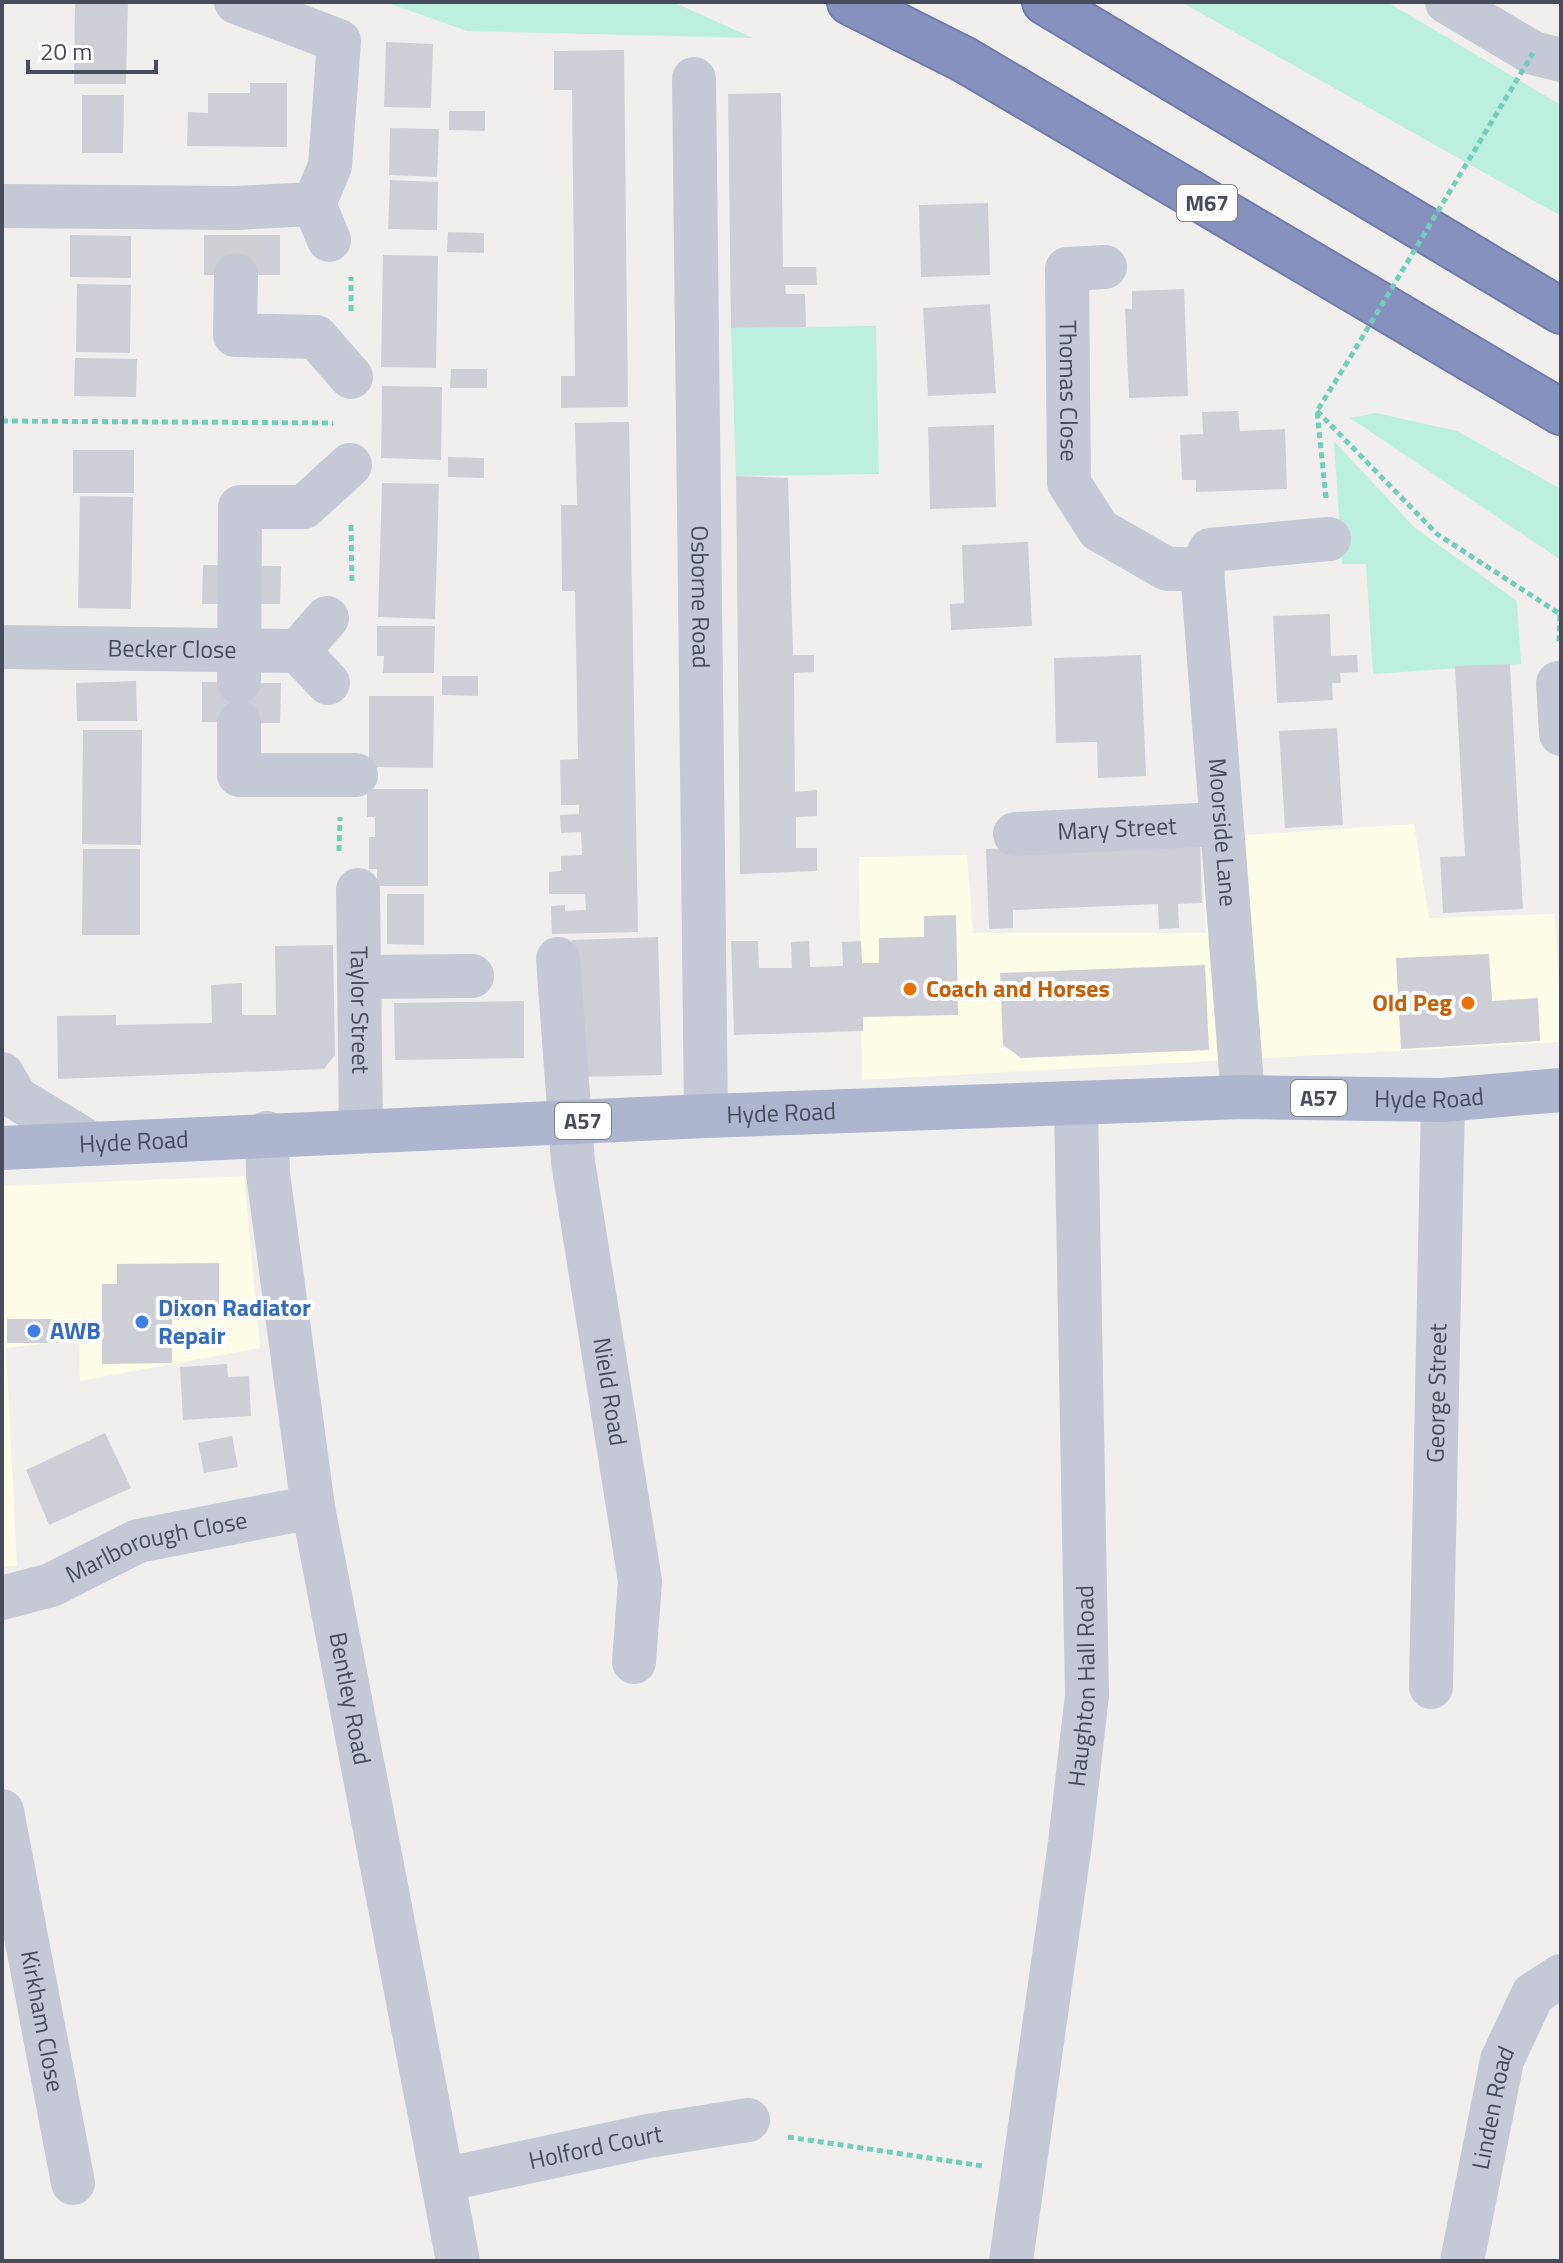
<svg xmlns="http://www.w3.org/2000/svg" width="1563" height="2263" font-family="'Titillium Web',sans-serif">
	<style>
		.commercial { fill: #fcfce7 }
		.green { fill: #bcefde }
		.building { fill: #cecfd6 }
		.lines { fill: none; stroke-linecap: round; stroke-linejoin: round }
		.minor-tunnel { stroke: #cfced1; stroke-width: 44; stroke-dasharray: 44 22; stroke-linecap: butt }
		.highway-casing { stroke: #717caa; stroke-width: 48 }
		.path { stroke: #74cdbb; stroke-width: 5; stroke-dasharray: 6 4; stroke-linecap: butt }
		.minor { stroke: #c5c9d6; stroke-width: 44 }
		.major { stroke: #aeb5ce; stroke-width: 44 }
		.highway { stroke: #8691be; stroke-width: 44 }
		.path-bridge { stroke: #74cdbb; stroke-width: 5; stroke-dasharray: 6 4; stroke-linecap: butt }
		.food-dot { fill: #e8710a; stroke: #fff; stroke-width: 3 }
		.shop-dot { fill: #3f7fe0; stroke: #fff; stroke-width: 3 }
		.labels { text-anchor: middle; stroke-width: 8; stroke-linejoin: round; paint-order: stroke }
		.shield { fill: #fff; stroke: #7e828d; stroke-width: 2 }
		.shield-label { font-size: 22px; font-weight: bold; fill: #464c5c }
		.street-label { font-size: 24px; fill: #464c5c; stroke: #fff }
		.food-label { font-size: 24px; font-weight: bold; fill: #c56008; stroke: #fff; text-anchor: start }
		.shop-label { font-size: 24px; font-weight: bold; fill: #366cbe; stroke: #fff; text-anchor: start }
	</style>
	<rect width="100%" height="100%" fill="#f1efee"/>
	<!-- commercial -->
	<path class="commercial" d="M 1414,824 L 1429,918 L 1555,914 L 1561,1042 L 862,1080 L 859,857 L 967,855 L 973,933 L 1206,933 L 1201,838 Z
		M 244,1176 L 260,1348 L 80,1381 L 79,1340 L 6,1348 L 17,1566 L 2,1566 L 2,1186 Z"/>
	<!-- green -->
	<path class="green" d="M 385,2 L 673,2 L 753,38 L 467,31 Z
		M 1181,2 L 1387,2 L 1561,105 L 1561,216 Z
		M 876,326 L 879,474 L 736,476 L 731,328 Z
		M 1376,413 L 1457,431 L 1561,489 L 1561,560 L 1350,418 Z
		M 1334,441 L 1415,528 L 1517,601 L 1521,664 L 1373,674 L 1366,564 L 1342,564 Z"/>
	<!-- building -->
	<path class="building" d="M 75,2 L 128,2 L 126,84 L 74,84 Z
		M 386,42 L 433,44 L 431,108 L 384,107 Z
		M 624,50 L 628,407 L 561,408 L 561,376 L 575,376 L 572,90 L 554,90 L 554,51 Z
		M 250,83 L 287,83 L 287,147 L 187,146 L 188,112 L 208,113 L 208,93 L 250,93 Z
		M 781,93 L 783,267 L 816,267 L 817,285 L 785,285 L 786,294 L 805,294 L 806,327 L 731,328 L 728,94 Z
		M 82,95 L 124,95 L 123,153 L 82,153 Z
		M 449,111 L 485,111 L 485,131 L 449,130 Z
		M 390,128 L 439,129 L 437,177 L 389,175 Z
		M 390,180 L 438,182 L 437,230 L 388,229 Z
		M 988,203 L 990,275 L 921,277 L 919,205 Z
		M 448,232 L 484,233 L 484,253 L 447,252 Z
		M 70,235 L 131,236 L 131,278 L 70,277 Z
		M 204,235 L 280,235 L 280,275 L 204,275 Z
		M 383,255 L 438,256 L 436,368 L 381,367 Z
		M 77,284 L 131,285 L 130,353 L 76,352 Z
		M 1184,289 L 1188,396 L 1129,398 L 1125,309 L 1132,309 L 1132,291 Z
		M 990,304 L 996,393 L 928,396 L 923,308 Z
		M 75,358 L 137,359 L 136,397 L 74,396 Z
		M 451,369 L 487,369 L 487,388 L 450,388 Z
		M 382,386 L 442,387 L 441,460 L 381,458 Z
		M 1238,411 L 1240,431 L 1285,429 L 1287,489 L 1196,492 L 1196,480 L 1182,480 L 1180,435 L 1203,434 L 1202,412 Z
		M 629,422 L 638,932 L 552,934 L 551,906 L 565,905 L 565,911 L 586,910 L 585,894 L 549,894 L 549,872 L 561,871 L 561,856 L 582,855 L 581,832 L 561,833 L 560,815 L 579,814 L 579,805 L 561,805 L 560,760 L 578,759 L 575,591 L 562,591 L 561,505 L 577,505 L 575,423 Z
		M 994,425 L 996,507 L 930,509 L 928,427 Z
		M 73,450 L 134,450 L 134,493 L 73,493 Z
		M 448,457 L 484,458 L 484,478 L 448,477 Z
		M 736,476 L 788,478 L 793,655 L 814,655 L 814,672 L 794,673 L 795,792 L 817,790 L 817,816 L 796,817 L 796,848 L 817,848 L 817,871 L 740,874 Z
		M 382,483 L 439,484 L 435,619 L 378,617 Z
		M 80,496 L 133,497 L 131,609 L 78,608 Z
		M 1028,542 L 1032,626 L 951,630 L 950,604 L 964,603 L 962,545 Z
		M 203,565 L 281,566 L 280,604 L 202,604 Z
		M 1330,614 L 1331,656 L 1357,655 L 1358,672 L 1340,673 L 1341,683 L 1332,683 L 1333,700 L 1277,703 L 1273,616 Z
		M 377,626 L 435,626 L 434,673 L 383,673 L 384,656 L 377,656 Z
		M 1141,655 L 1146,776 L 1098,778 L 1097,742 L 1056,743 L 1054,658 Z
		M 1510,664 L 1523,909 L 1443,913 L 1440,857 L 1465,856 L 1455,666 Z
		M 442,676 L 478,676 L 478,696 L 442,695 Z
		M 136,681 L 137,721 L 77,721 L 76,683 Z
		M 202,682 L 281,683 L 280,723 L 202,722 Z
		M 369,696 L 434,696 L 433,768 L 369,767 Z
		M 1337,728 L 1343,825 L 1285,828 L 1279,731 Z
		M 83,730 L 142,730 L 141,845 L 82,844 Z
		M 367,789 L 428,789 L 428,886 L 377,886 L 377,869 L 369,869 L 369,837 L 375,837 L 375,817 L 367,817 Z
		M 1200,841 L 1202,903 L 1178,904 L 1179,928 L 1159,929 L 1158,904 L 1013,910 L 1013,928 L 989,929 L 986,849 Z
		M 83,849 L 140,849 L 140,935 L 82,935 Z
		M 387,894 L 424,894 L 424,945 L 387,944 Z
		M 956,915 L 958,1015 L 863,1017 L 863,1031 L 734,1035 L 731,941 L 758,941 L 759,968 L 792,968 L 791,942 L 809,941 L 810,967 L 843,966 L 842,942 L 861,941 L 862,963 L 879,963 L 879,938 L 924,937 L 924,916 Z
		M 658,937 L 662,1075 L 576,1077 L 572,940 Z
		M 333,945 L 335,1055 L 324,1069 L 58,1079 L 57,1016 L 116,1015 L 116,1025 L 212,1023 L 211,985 L 242,983 L 242,1015 L 276,1015 L 275,946 Z
		M 1489,954 L 1492,1001 L 1538,998 L 1540,1041 L 1401,1049 L 1396,958 Z
		M 1205,965 L 1209,1050 L 1021,1058 L 1003,1045 L 1000,973 Z
		M 524,1001 L 524,1058 L 395,1060 L 394,1003 Z
		M 219,1263 L 219,1308 L 172,1308 L 172,1363 L 102,1364 L 102,1284 L 117,1284 L 117,1264 Z
		M 7,1319 L 59,1319 L 59,1343 L 7,1343 Z
		M 227,1364 L 228,1377 L 249,1376 L 251,1416 L 183,1420 L 180,1367 Z
		M 105,1433 L 131,1488 L 49,1525 L 26,1470 Z
		M 232,1436 L 238,1467 L 204,1473 L 198,1443 Z"/>
	<g class="lines">
		<!-- minor-tunnel -->
		<path class="minor-tunnel" d="M 236,235 L 236,275"/>
		<defs>
			<path id="highway" d="M 850,2 L 965,60 L 1561,412
				M 1045,2 L 1561,311"/>
		</defs>
		<!-- highway casing -->
		<use href="#highway" class="highway-casing"/>
		<!-- path -->
		<path class="path" d="M 351,311 L 351,277
			M 1317,411 L 1437,534 L 1560,614 L 1559,642
			M 2,421 L 333,423
			M 1326,498 L 1317,411 L 1345,366
			M 351,525 L 352,583
			M 339,851 L 340,817
			M 788,2137 L 983,2166"/>
		<!-- minor -->
		<g class="minor">
			<path d="M 1447,2 L 1533,53 L 1561,60"/>
			<path id="s1" d="M 694,79 L 706,1116"/>
			<path d="M 314,204 L 329,240"/>
			<path d="M 2,206 L 236,208 L 314,204 L 330,166 L 339,41 L 236,2"/>
			<path id="s2" d="M 1105,267 L 1067,269 L 1069,483 L 1099,530 L 1167,569 L 1202,569 L 1210,550 L 1329,539"/>
			<path d="M 236,275 L 235,335 L 316,337 L 351,377"/>
			<path id="s3" d="M 1202,569 L 1243,1097"/>
			<path id="s4" d="M 2,647 L 298,651 L 327,618"/>
			<path d="M 298,651 L 328,683"/>
			<path d="M 239,682 L 240,507 L 304,507 L 350,465"/>
			<path d="M 1558,683 L 1561,734"/>
			<path d="M 239,723 L 239,775 L 356,775"/>
			<path id="s5" d="M 1015,834 L 1219,824"/>
			<path id="s6" d="M 358,890 L 361,1131"/>
			<path id="s7" d="M 558,959 L 573,1162 L 640,1581 L 634,1662"/>
			<path d="M 359,977 L 472,976"/>
			<path d="M 2,1074 L 16,1098 L 90,1143"/>
			<path id="s8" d="M 267,1133 L 268,1174 L 313,1507 L 458,2261"/>
			<path id="s9" d="M 2,1598 L 51,1585 L 138,1541 L 313,1507"/>
			<path id="s10" d="M 1431,1687 L 1443,1100"/>
			<path id="s11" d="M 2,1811 L 73,2183"/>
			<path id="s12" d="M 443,2180 L 648,2136 L 748,2120"/>
			<path id="s13" d="M 1011,2261 L 1070,1843 L 1087,1695 L 1076,1105"/>
			<path id="s14" d="M 1462,2261 L 1502,2060 L 1533,1994 L 1561,1976"/>
		</g>
		<!-- major -->
		<path class="major" id="s15" d="M 2,1148 L 706,1116 L 1243,1097 L 1443,1100 L 1561,1090"/>
		<!-- highway -->
		<use href="#highway" class="highway"/>
		<!-- path-bridge -->
		<path class="path-bridge" d="M 1345,366 L 1533,53"/>
	</g>
	<!-- markers -->
	<g class="food-dot">
		<circle cx="910" cy="989" r="8"/>
		<circle cx="1468" cy="1003" r="8"/>
	</g>
	<g class="shop-dot">
		<circle cx="142" cy="1322" r="8"/>
		<circle cx="34" cy="1331" r="8"/>
	</g>
	<g class="labels">
		<!-- shield labels -->
		<g class="shield">
			<rect x="1177" y="185" width="60" height="36" rx="6"/>
			<rect x="1291" y="1080" width="56" height="36" rx="6"/>
			<rect x="555" y="1103" width="56" height="36" rx="6"/>
		</g>
		<g class="shield-label">
			<text x="1207" y="211">M67</text>
			<text x="1319" y="1106">A57</text>
			<text x="583" y="1129">A57</text>
		</g>
		<!-- street labels -->
		<g class="street-label">
			<text dy="8" stroke="none"><textPath href="#s2" startOffset="160">Thomas Close</textPath></text>
			<text dy="8" stroke="none"><textPath href="#s1" startOffset="518">Osborne Road</textPath></text>
			<text dy="8" stroke="none"><textPath href="#s4" startOffset="170">Becker Close</textPath></text>
			<text dy="8" stroke="none"><textPath href="#s5" startOffset="102">Mary Street</textPath></text>
			<text dy="8" stroke="none"><textPath href="#s3" startOffset="264">Moorside Lane</textPath></text>
			<text dy="8" stroke="none"><textPath href="#s6" startOffset="120">Taylor Street</textPath></text>
			<text dy="8" stroke="none"><textPath href="#s15" startOffset="1428">Hyde Road</textPath></text>
			<text dy="8" stroke="none"><textPath href="#s15" startOffset="780">Hyde Road</textPath></text>
			<text dy="8" stroke="none"><textPath href="#s15" startOffset="132">Hyde Road</textPath></text>
			<text dy="8" stroke="none"><textPath href="#s7" startOffset="436">Nield Road</textPath></text>
			<text dy="8" stroke="none"><textPath href="#s10" startOffset="294">George Street</textPath></text>
			<text dy="8" stroke="none"><textPath href="#s9" startOffset="164">Marlborough Close</textPath></text>
			<text dy="8" stroke="none"><textPath href="#s13" startOffset="580">Haughton Hall Road</textPath></text>
			<text dy="8" stroke="none"><textPath href="#s8" startOffset="572">Bentley Road</textPath></text>
			<text dy="8" stroke="none"><textPath href="#s11" startOffset="214">Kirkham Close</textPath></text>
			<text dy="8" stroke="none"><textPath href="#s14" startOffset="156">Linden Road</textPath></text>
			<text dy="8" stroke="none"><textPath href="#s12" startOffset="156">Holford Court</textPath></text>
		</g>
		<!-- food labels -->
		<g class="food-label">
			<text x="926" y="997">Coach and Horses</text>
			<text x="1452" y="1011" text-anchor="end">Old Peg</text>
		</g>
		<!-- shop labels -->
		<g class="shop-label">
			<text x="158" y="1316">Dixon Radiator<tspan x="158" dy="28">Repair</tspan></text>
			<text x="50" y="1339">AWB</text>
		</g>
	</g>
	<!-- border -->
	<rect width="1563" height="2263" fill="none" stroke="#464c5c" stroke-width="8"/>
	<!-- scale -->
	<path d="M28 60v12h128v-12" fill="none" stroke="#464c5c" stroke-width="4"/>
	<text x="40" y="60" font-size="24" fill="#464c5c" stroke="#ffffff" stroke-width="6" paint-order="stroke">20 m</text>
</svg>
